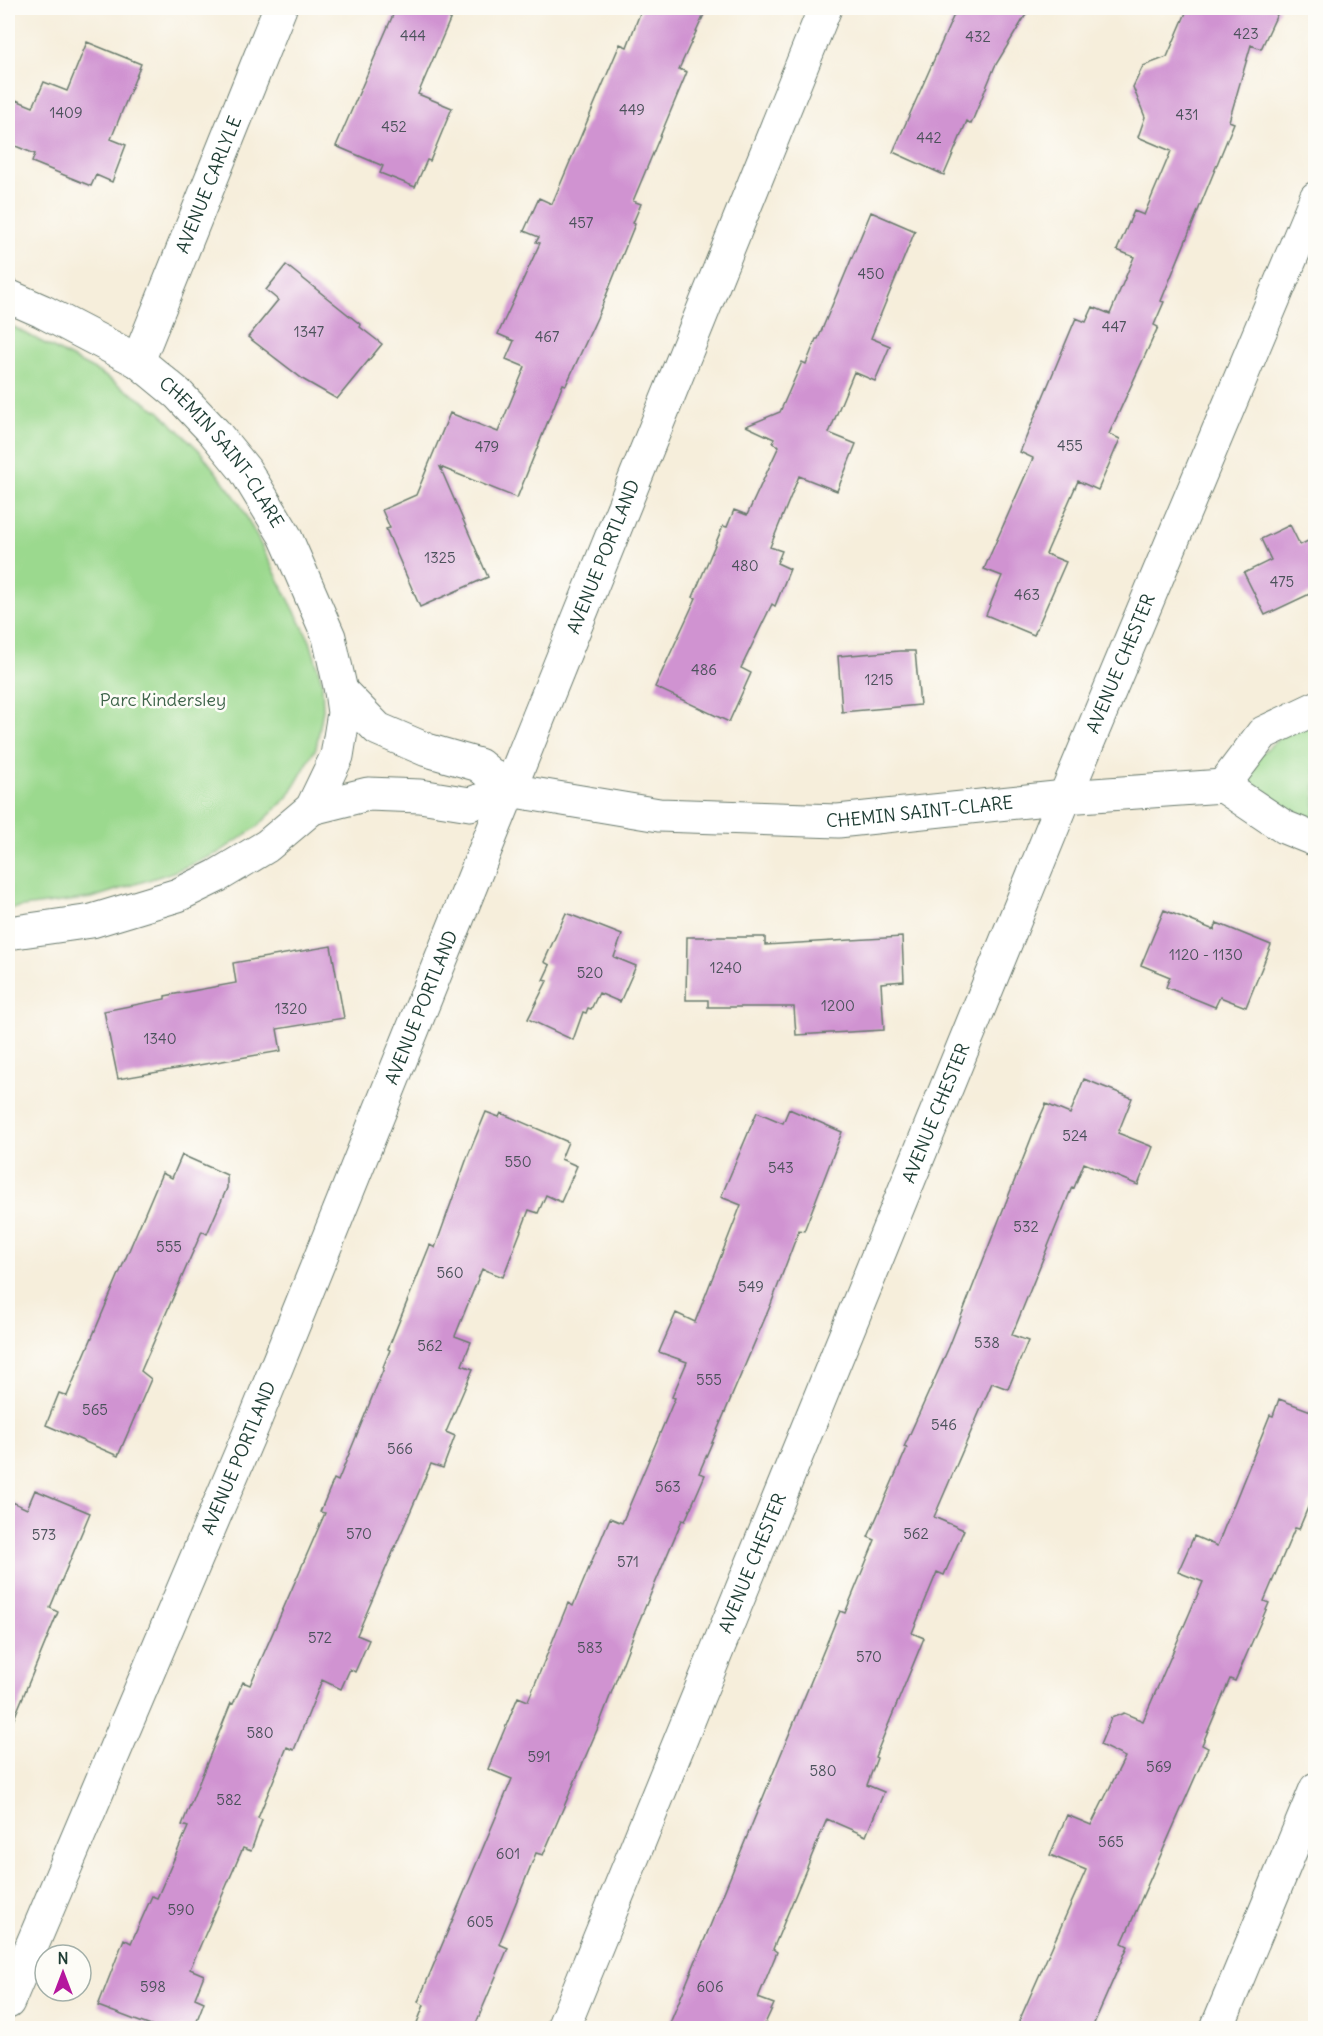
<svg xmlns="http://www.w3.org/2000/svg" width="1323" height="2036" font-family="Delius,sans-serif">
	<style>
		.green { fill: #9bd98e; stroke: #5d8b61; stroke-width: 1.5 }
		.building { fill: #d093d1 }
		.lines { fill: none; stroke-linecap: round; stroke-linejoin: round }
		.minor-casing { stroke: #6a7b6e; stroke-width: 35 }
		.minor { stroke: #fff; stroke-width: 33 }
		.labels { text-anchor: middle; stroke-width: 5; stroke-linejoin: round; paint-order: stroke }
		.number-label { font-size: 15px; fill: #4b525b }
		.street-label { font-size: 18px; fill: #1f3d34; stroke: #fdfcf7 }
		.park-label { font-size: 18px; fill: #3e644a; stroke: #fdfcf7 }
	</style>
	<rect width="100%" height="100%" fill="#fdfcf7"/>
	<filter id="ink" filterUnits="userSpaceOnUse"><feTurbulence type="fractalNoise" baseFrequency=".0167" numOctaves="2"/><feDisplacementMap in="SourceGraphic" scale="12" xChannelSelector="R" yChannelSelector="G"/><feConvolveMatrix kernelMatrix="1 2 1 2 8 2 1 2 1" color-interpolation-filters="sRGB"/></filter>
	<filter id="wash" filterUnits="userSpaceOnUse"><feTurbulence type="fractalNoise" baseFrequency=".008" numOctaves="4" result="noise"/><feDisplacementMap in="SourceGraphic" scale="24" xChannelSelector="R" yChannelSelector="G"/><feGaussianBlur stdDeviation="1.35" result="paint"/><feColorMatrix in="noise" values="0 0 0 0 0 0 0 0 0 0 0 0 0 0 0 0 0 1.4 0 .05"/><feComposite in="paint" operator="in"/></filter>
	<g filter="url(#wash)">
		<rect width="100%" height="100%" fill="#f6eedb"/>
		<!-- green -->
		<path class="green" d="M 8,324 L 100,373 L 159,411 L 199,450 L 239,502 L 310,641 L 322,682 L 323,710 L 316,748 L 288,797 L 257,827 L 218,853 L 173,872 L 92,898 L 8,909 Z
			M 1315,708 L 1315,827 L 1223,786 Z"/>
		<g id="blocks">
			<!-- building -->
			<path class="building" d="M 396,8 L 455,8 L 418,94 L 452,108 L 430,161 L 427,160 L 415,187 L 380,173 L 383,166 L 336,146 Z
				M 642,8 L 707,8 L 679,69 L 687,72 L 633,201 L 641,204 L 633,223 L 635,224 L 597,318 L 566,385 L 563,384 L 517,498 L 440,467 L 488,577 L 420,607 L 386,529 L 390,528 L 382,510 L 416,495 L 450,413 L 498,432 L 525,367 L 506,359 L 514,341 L 498,334 L 540,243 L 536,242 L 539,237 L 524,231 L 539,198 L 552,204 L 620,44 L 627,47 Z
				M 957,8 L 1030,8 L 995,66 L 971,124 L 967,121 L 944,175 L 893,152 Z
				M 1188,8 L 1280,8 L 1261,49 L 1251,45 L 1229,121 L 1234,123 L 1161,301 L 1164,302 L 1154,325 L 1158,327 L 1109,434 L 1120,439 L 1098,490 L 1078,481 L 1046,554 L 1066,562 L 1034,635 L 986,615 L 1002,576 L 984,569 L 1033,458 L 1020,452 L 1076,318 L 1086,322 L 1093,307 L 1110,314 L 1134,257 L 1117,250 L 1134,211 L 1144,215 L 1171,151 L 1138,137 L 1145,117 L 1133,87 L 1143,66 L 1167,57 Z
				M 87,42 L 141,64 L 111,139 L 126,145 L 112,182 L 96,175 L 91,186 L 32,162 L 35,154 L 8,143 L 8,119 L 16,100 L 33,107 L 44,82 L 67,91 Z
				M 871,212 L 915,231 L 871,338 L 890,346 L 875,381 L 854,372 L 829,433 L 856,444 L 837,491 L 799,476 L 770,547 L 782,551 L 777,563 L 790,569 L 775,606 L 772,604 L 741,668 L 751,673 L 729,722 L 655,687 L 696,598 L 693,597 L 723,526 L 727,527 L 734,510 L 747,515 L 779,446 L 773,443 L 774,439 L 746,426 L 780,412 L 802,362 L 806,364 L 816,339 L 818,339 Z
				M 286,265 L 361,325 L 360,327 L 382,344 L 337,399 L 304,380 L 248,337 L 278,300 L 266,290 Z
				M 1290,525 L 1300,545 L 1316,537 L 1316,591 L 1265,615 L 1244,573 L 1271,560 L 1261,539 Z
				M 900,651 L 915,651 L 920,705 L 842,712 L 838,656 Z
				M 1164,910 L 1214,930 L 1217,923 L 1271,945 L 1246,1007 L 1220,997 L 1215,1007 L 1166,987 L 1170,977 L 1141,965 Z
				M 566,913 L 622,935 L 614,957 L 636,966 L 620,1002 L 599,993 L 591,1009 L 588,1008 L 586,1013 L 583,1012 L 573,1040 L 528,1019 L 547,981 L 543,980 L 550,965 L 544,962 Z
				M 687,937 L 765,937 L 765,945 L 902,937 L 904,981 L 881,983 L 884,1030 L 796,1035 L 794,1007 L 708,1007 L 708,1000 L 686,1000 Z
				M 331,946 L 344,1018 L 277,1029 L 281,1051 L 118,1079 L 104,1011 L 165,999 L 165,996 L 236,983 L 233,963 Z
				M 1084,1079 L 1132,1098 L 1118,1133 L 1153,1147 L 1138,1185 L 1084,1163 L 1074,1188 L 1072,1187 L 1012,1335 L 1028,1341 L 1008,1389 L 992,1383 L 934,1517 L 964,1530 L 944,1575 L 937,1572 L 912,1633 L 924,1638 L 875,1757 L 877,1758 L 867,1785 L 884,1792 L 866,1836 L 827,1819 L 773,1949 L 777,1952 L 758,1998 L 774,2004 L 763,2028 L 668,2028 L 840,1611 L 845,1613 L 875,1540 L 868,1537 L 907,1448 L 904,1447 L 949,1347 L 1036,1126 L 1046,1104 L 1070,1114 Z
				M 789,1109 L 842,1132 L 804,1231 L 799,1230 L 771,1304 L 699,1473 L 705,1475 L 685,1521 L 682,1520 L 635,1631 L 597,1730 L 543,1855 L 536,1853 L 517,1900 L 499,1944 L 508,1948 L 474,2028 L 415,2028 L 424,2005 L 418,2002 L 512,1779 L 488,1769 L 518,1697 L 528,1701 L 568,1603 L 573,1606 L 610,1518 L 622,1523 L 675,1398 L 672,1397 L 687,1362 L 659,1352 L 676,1313 L 695,1322 L 741,1205 L 721,1197 L 757,1112 L 783,1123 Z
				M 486,1112 L 499,1117 L 501,1113 L 568,1142 L 561,1159 L 577,1166 L 561,1202 L 546,1195 L 538,1213 L 529,1210 L 503,1277 L 482,1269 L 455,1336 L 471,1342 L 462,1365 L 473,1369 L 446,1432 L 455,1436 L 443,1468 L 431,1464 L 357,1635 L 369,1640 L 355,1672 L 350,1669 L 341,1689 L 322,1680 L 294,1750 L 287,1747 L 258,1818 L 262,1820 L 251,1851 L 243,1848 L 190,1969 L 204,1975 L 195,1998 L 204,2002 L 194,2028 L 156,2028 L 98,2006 L 124,1939 L 131,1943 L 152,1896 L 157,1898 L 188,1827 L 182,1825 L 231,1703 L 233,1704 L 243,1682 L 250,1685 L 325,1513 L 320,1512 L 334,1479 L 338,1481 L 384,1368 L 383,1367 L 390,1350 L 388,1349 L 430,1245 L 435,1248 L 467,1158 Z
				M 182,1155 L 227,1175 L 227,1188 L 207,1234 L 202,1231 L 141,1371 L 151,1379 L 118,1456 L 46,1425 L 59,1393 L 67,1396 L 162,1173 L 172,1178 Z
				M 1279,1399 L 1316,1413 L 1316,1488 L 1299,1529 L 1295,1528 L 1264,1601 L 1269,1603 L 1235,1681 L 1230,1679 L 1202,1745 L 1208,1748 L 1122,1943 L 1128,1946 L 1092,2028 L 1016,2028 L 1086,1870 L 1050,1855 L 1067,1815 L 1091,1825 L 1125,1757 L 1100,1745 L 1111,1718 L 1124,1713 L 1143,1721 L 1203,1582 L 1178,1572 L 1194,1536 L 1217,1546 L 1270,1415 L 1273,1416 Z
				M 35,1490 L 90,1513 L 50,1608 L 58,1612 L 8,1733 L 8,1500 L 27,1509 Z"/>
		</g>
	</g>
	<g filter="url(#ink)">
		<use href="#blocks" fill-opacity="0" stroke="#6a7b6e" stroke-width="1.5"/>
		<g class="lines">
			<defs>
				<g id="minor">
					<path id="s1" d="M 8,296 L 42,311 L 138,361 L 178,394 L 214,432 L 245,470 L 285,536 L 329,637 L 341,691 L 344,713 L 337,756 L 312,808 L 267,846 L 217,876 L 178,895 L 92,921 L 8,933"/>
					<path id="s2" d="M 138,361 L 280,8"/>
					<path d="M 341,691 L 378,729 L 427,750 L 479,765 L 509,790"/>
					<path d="M 1223,786 L 1263,733 L 1316,708"/>
					<path id="s3" d="M 312,808 L 368,794 L 420,796 L 470,804 L 509,790 L 659,815 L 838,821 L 1065,797 L 1223,786 L 1284,827 L 1316,840"/>
					<path id="s4" d="M 8,2002 L 253,1425 L 825,8"/>
					<path id="s5" d="M 563,2028 L 1065,797 L 1316,198"/>
					<path d="M 1217,2028 L 1316,1789"/>
				</g>
			</defs>
			<!-- minor casing -->
			<use href="#minor" class="minor-casing"/>
			<!-- minor -->
			<use href="#minor" class="minor"/>
		</g>
	</g>
	<g class="labels">
		<!-- number labels -->
		<g class="number-label">
			<text x="1246" y="39">423</text>
			<text x="413" y="41">444</text>
			<text x="978" y="42">432</text>
			<text x="632" y="115">449</text>
			<text x="66" y="118">1409</text>
			<text x="1187" y="120">431</text>
			<text x="394" y="132">452</text>
			<text x="929" y="143">442</text>
			<text x="581" y="228">457</text>
			<text x="871" y="279">450</text>
			<text x="1114" y="332">447</text>
			<text x="309" y="337">1347</text>
			<text x="547" y="342">467</text>
			<text x="1070" y="451">455</text>
			<text x="487" y="452">479</text>
			<text x="440" y="563">1325</text>
			<text x="745" y="571">480</text>
			<text x="1282" y="587">475</text>
			<text x="1027" y="600">463</text>
			<text x="704" y="675">486</text>
			<text x="879" y="685">1215</text>
			<text x="1206" y="960">1120 - 1130</text>
			<text x="726" y="973">1240</text>
			<text x="590" y="978">520</text>
			<text x="838" y="1011">1200</text>
			<text x="291" y="1014">1320</text>
			<text x="160" y="1044">1340</text>
			<text x="1075" y="1141">524</text>
			<text x="518" y="1167">550</text>
			<text x="781" y="1173">543</text>
			<text x="1026" y="1232">532</text>
			<text x="169" y="1252">555</text>
			<text x="450" y="1278">560</text>
			<text x="751" y="1292">549</text>
			<text x="987" y="1348">538</text>
			<text x="430" y="1351">562</text>
			<text x="709" y="1385">555</text>
			<text x="95" y="1415">565</text>
			<text x="944" y="1430">546</text>
			<text x="400" y="1454">566</text>
			<text x="668" y="1492">563</text>
			<text x="359" y="1539">570</text>
			<text x="916" y="1539">562</text>
			<text x="44" y="1540">573</text>
			<text x="628" y="1567">571</text>
			<text x="320" y="1643">572</text>
			<text x="590" y="1653">583</text>
			<text x="869" y="1662">570</text>
			<text x="260" y="1738">580</text>
			<text x="539" y="1762">591</text>
			<text x="1159" y="1772">569</text>
			<text x="823" y="1776">580</text>
			<text x="229" y="1805">582</text>
			<text x="1111" y="1847">565</text>
			<text x="508" y="1859">601</text>
			<text x="181" y="1915">590</text>
			<text x="480" y="1927">605</text>
			<text x="153" y="1992">598</text>
			<text x="710" y="1992">606</text>
		</g>
		<!-- street labels -->
		<g class="street-label">
			<text dy="6" stroke="none"><textPath href="#s2" startOffset="190">AVENUE CARLYLE</textPath></text>
			<text dy="6" stroke="none"><textPath href="#s1" startOffset="270">CHEMIN SAINT-CLARE</textPath></text>
			<text dy="6" stroke="none"><textPath href="#s4" startOffset="1563">AVENUE PORTLAND</textPath></text>
			<text dy="6" stroke="none"><textPath href="#s5" startOffset="1474">AVENUE CHESTER</textPath></text>
			<text dy="6" stroke="none"><textPath href="#s3" startOffset="615">CHEMIN SAINT-CLARE</textPath></text>
			<text dy="6" stroke="none"><textPath href="#s4" startOffset="1077">AVENUE PORTLAND</textPath></text>
			<text dy="6" stroke="none"><textPath href="#s5" startOffset="988">AVENUE CHESTER</textPath></text>
			<text dy="6" stroke="none"><textPath href="#s4" startOffset="591">AVENUE PORTLAND</textPath></text>
			<text dy="6" stroke="none"><textPath href="#s5" startOffset="502">AVENUE CHESTER</textPath></text>
		</g>
		<!-- park labels -->
		<g class="park-label">
			<text x="163" y="706">Parc Kindersley</text>
		</g>
	</g>
	<!-- margin -->
	<rect width="1323" height="2036" fill="none" stroke="#fdfcf7" stroke-width="30"/>
	<!-- north arrow -->
	<g transform="translate(63 1973)"><circle r="28" fill="#fdfcf7" stroke="#a4b0a9" stroke-width="1.5"/>
	<path d="M0-4.5L10 22L0 15L-10 22Z" fill="#b5179e"/>
	<text y="-9" font-size="16" font-weight="bold" text-anchor="middle" fill="#1f3d34">N</text>
	</g>
</svg>
